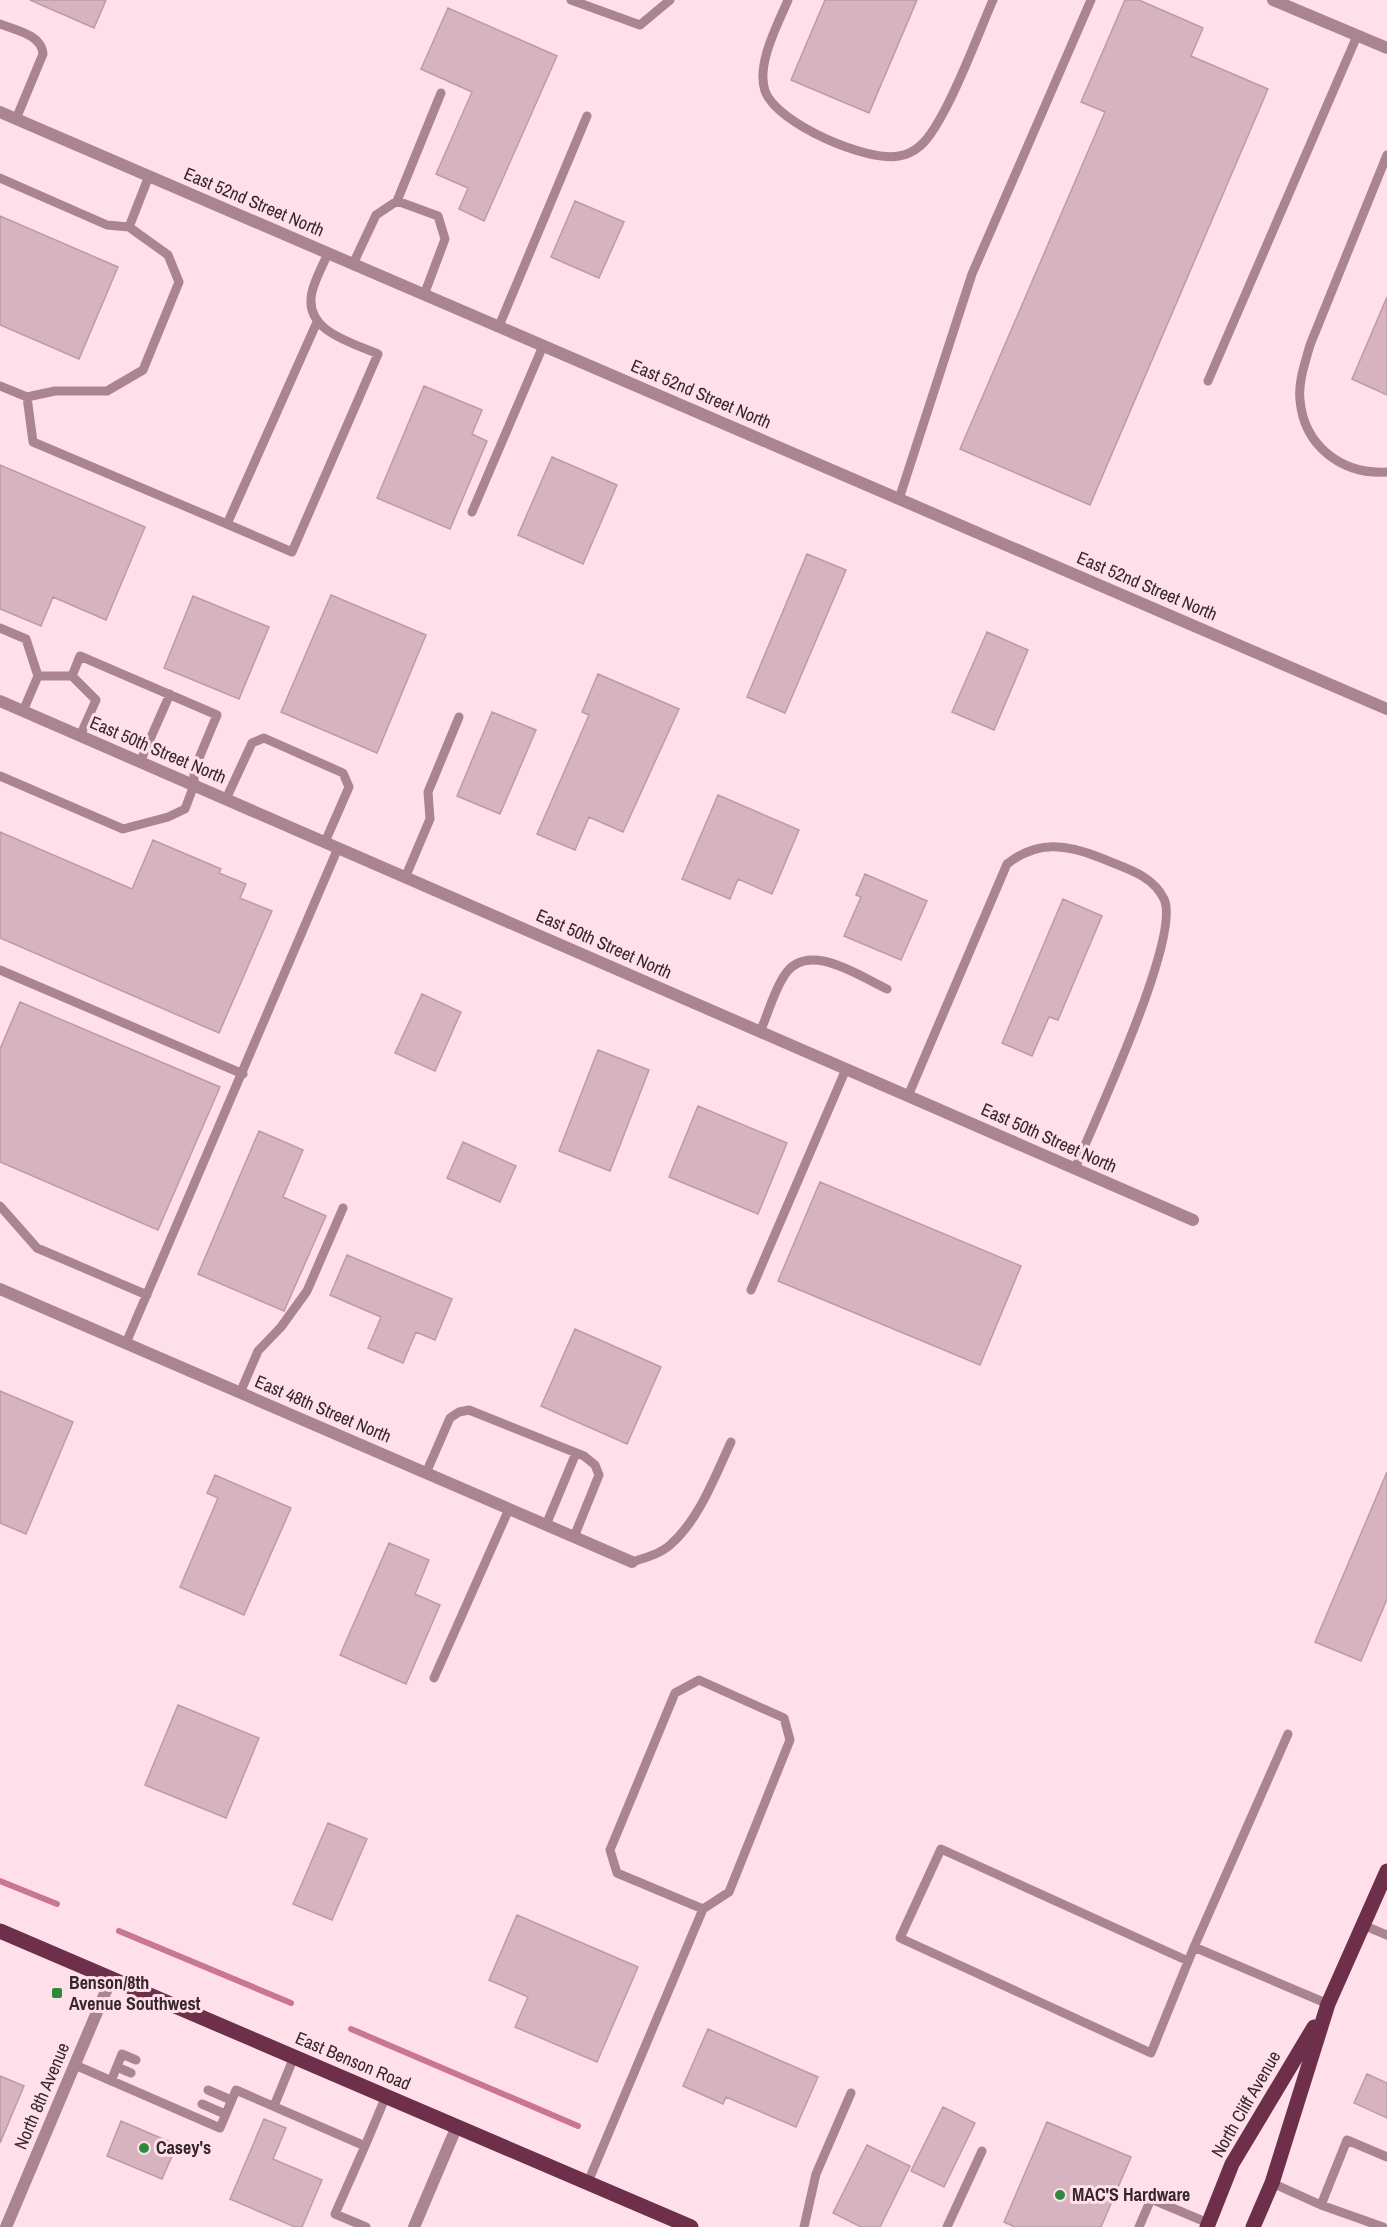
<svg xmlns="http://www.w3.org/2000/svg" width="1387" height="2227" font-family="'Archivo Narrow',sans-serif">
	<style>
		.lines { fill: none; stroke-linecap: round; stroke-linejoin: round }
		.stream { stroke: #c87596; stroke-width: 6 }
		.building { fill: #d7b3c0; stroke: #be9aa6; stroke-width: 1.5 }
		.service { stroke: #aa8491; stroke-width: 9 }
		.minor { stroke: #aa8491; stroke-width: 12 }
		.tertiary { stroke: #aa8491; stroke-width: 12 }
		.primary { stroke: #6e2f4a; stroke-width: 15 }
		.poi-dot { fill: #2f893a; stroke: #ffe0ea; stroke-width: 2 }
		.labels { text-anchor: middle; stroke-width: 6; stroke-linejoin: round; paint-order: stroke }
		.street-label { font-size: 18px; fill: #36272c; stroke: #ffe0ea }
		.poi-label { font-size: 18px; font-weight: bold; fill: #36272c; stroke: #ffe0ea; text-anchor: start }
	</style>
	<rect width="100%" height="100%" fill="#ffe0ea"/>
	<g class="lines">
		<!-- stream -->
		<path class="stream" d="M 0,1881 L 57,1904
			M 119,1931 L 291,2003
			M 351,2029 L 578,2126"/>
	</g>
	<!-- building -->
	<path class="building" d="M 30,0 L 106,0 L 94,28 Z
		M 825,0 L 917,0 L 869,113 L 791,80 Z
		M 1125,0 L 1139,0 L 1203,28 L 1191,56 L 1268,89 L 1090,505 L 960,449 L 1105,112 L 1081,102 Z
		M 448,8 L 557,56 L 484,221 L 459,209 L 468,188 L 436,174 L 472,92 L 421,69 Z
		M 575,201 L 624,222 L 599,278 L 551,257 Z
		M 0,216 L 118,267 L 79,359 L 0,325 Z
		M 1387,297 L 1387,395 L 1352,379 Z
		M 424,386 L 482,410 L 472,434 L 487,441 L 450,529 L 377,498 Z
		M 552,457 L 617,485 L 583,564 L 518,535 Z
		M 0,465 L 145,527 L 106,620 L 53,597 L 41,626 L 0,609 Z
		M 807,554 L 846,570 L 785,713 L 747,697 Z
		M 331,595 L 426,635 L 377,753 L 281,712 Z
		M 193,596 L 269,627 L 239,699 L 164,668 Z
		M 987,632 L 1028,650 L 994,730 L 952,712 Z
		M 598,674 L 679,709 L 623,832 L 589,817 L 575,850 L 537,834 L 589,715 L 582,712 Z
		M 492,712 L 536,730 L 500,814 L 457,796 Z
		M 718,795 L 799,830 L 772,894 L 738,879 L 730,899 L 682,879 Z
		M 0,832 L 132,889 L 153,840 L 221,869 L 219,873 L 246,884 L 240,898 L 272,911 L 219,1033 L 0,938 Z
		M 865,874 L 927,901 L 901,960 L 844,936 L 861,897 L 856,895 Z
		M 1063,899 L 1102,916 L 1058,1020 L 1049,1017 L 1032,1056 L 1002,1043 Z
		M 422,994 L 461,1012 L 435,1071 L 395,1053 Z
		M 20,1002 L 220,1087 L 158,1230 L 0,1162 L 0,1049 Z
		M 598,1050 L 649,1070 L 610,1171 L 559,1151 Z
		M 698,1106 L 787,1143 L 758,1214 L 669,1177 Z
		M 259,1131 L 303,1150 L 283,1197 L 326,1216 L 284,1311 L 198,1274 Z
		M 463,1142 L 516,1166 L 500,1202 L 447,1178 Z
		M 820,1182 L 1021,1266 L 980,1365 L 778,1281 Z
		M 347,1255 L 452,1299 L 435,1340 L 416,1332 L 403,1363 L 368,1348 L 381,1317 L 330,1295 Z
		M 575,1329 L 661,1367 L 627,1444 L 541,1406 Z
		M 0,1391 L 73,1422 L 26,1534 L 0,1523 Z
		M 1387,1472 L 1387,1599 L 1361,1661 L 1315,1642 Z
		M 215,1475 L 291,1508 L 244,1615 L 180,1587 L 218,1498 L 207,1493 Z
		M 389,1543 L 429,1560 L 415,1594 L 440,1605 L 406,1684 L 340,1655 Z
		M 178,1705 L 259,1738 L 226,1818 L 145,1785 Z
		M 328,1823 L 367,1839 L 332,1920 L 293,1904 Z
		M 517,1915 L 638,1967 L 597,2062 L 515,2027 L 528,1997 L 489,1980 Z
		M 708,2029 L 818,2077 L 796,2127 L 726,2097 L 723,2104 L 683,2086 Z
		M 1367,2074 L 1387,2083 L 1387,2118 L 1354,2103 Z
		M 0,2076 L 24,2086 L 0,2143 Z
		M 943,2107 L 975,2123 L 944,2187 L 911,2171 Z
		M 264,2119 L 286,2128 L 273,2159 L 322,2180 L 302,2227 L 295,2227 L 230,2199 Z
		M 121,2121 L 177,2145 L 162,2179 L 107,2156 Z
		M 1047,2122 L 1131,2157 L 1101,2227 L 1015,2227 L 1004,2222 Z
		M 867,2145 L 910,2166 L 880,2227 L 861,2227 L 833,2213 Z"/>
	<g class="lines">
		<!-- service -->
		<path class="service" d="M 571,0 L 640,25 L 670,0
			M 788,0 C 778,24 756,64 765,91 C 777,124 867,162 899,156 C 907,155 914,151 920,146 C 945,125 978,34 993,0
			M 0,24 C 16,30 42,35 43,54 L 16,119
			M 1387,155 L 1310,345 C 1305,363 1298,382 1300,400 C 1304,446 1342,475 1387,472
			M 0,178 L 107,225 L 129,227
			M 397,201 L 441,93
			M 353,264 L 376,215 L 397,201 L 438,216 L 445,239 L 424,295
			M 317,322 L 227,524 L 292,552 L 378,354 C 351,342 303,331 312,292 C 315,279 323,265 328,253
			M 499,326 L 587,116
			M 1208,381 L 1357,36
			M 0,386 L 27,397 L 55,391 L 107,391 L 143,370 L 179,282 L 168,255 L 129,227 L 149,176
			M 27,397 L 33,442 L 227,524
			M 899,499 L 972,274 L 1091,0
			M 472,512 L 543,346
			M 0,628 L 26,639 L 38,676
			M 23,711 L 38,676 L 72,676 L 96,700 L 80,736
			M 140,762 L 170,694
			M 0,776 L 123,829 L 168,817 L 185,809 L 194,785 L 194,770 L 217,715 L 80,656 L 72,676
			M 226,799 L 252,743 L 264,738 L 343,773 L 349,787 L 325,842
			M 405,878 L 430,819 L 428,792 L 459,717
			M 0,970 L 243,1074
			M 760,1032 C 768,1014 773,993 784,976 C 807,939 859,976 887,989
			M 908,1096 L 1007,864 C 1037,840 1067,844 1101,858 C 1124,868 1152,874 1164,899 C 1182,937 1093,1123 1075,1169
			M 0,1206 L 37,1248 L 147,1295
			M 751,1290 L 846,1069
			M 126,1343 L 338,848
			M 240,1393 L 258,1351 L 281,1327 L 307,1291 L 343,1208
			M 426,1473 L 450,1418 L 459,1412 L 469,1410 L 584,1456 L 595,1465 L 599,1475 L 574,1537
			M 546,1525 L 576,1453
			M 632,1562 C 645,1558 660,1554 670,1545 C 699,1520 715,1476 731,1442
			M 434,1678 L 509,1509
			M 1288,1734 L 1194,1947 L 1328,2004
			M 1363,1925 L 1387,1935
			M 1188,1961 L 941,1849 L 900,1938 L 1151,2053 L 1194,1947
			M 75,2065 L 220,2128 L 236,2090 L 365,2146 L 335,2214 L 366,2227
			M 117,2067 L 131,2073
			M 111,2081 L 122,2054 L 136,2060
			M 208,2090 L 231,2100
			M 202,2104 L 225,2114
			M 274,2106 L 294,2057
			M 365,2146 L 386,2096
			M 588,2182 L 703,1909 L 729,1892 L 790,1740 L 784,1718 L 699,1680 L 675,1693 L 610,1850 L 617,1873 L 703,1909
			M 1272,2183 L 1321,2205 L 1383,2227
			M 1321,2205 L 1347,2140 L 1387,2157
			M 804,2227 L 816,2174 L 851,2093
			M 947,2227 L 982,2151
			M 1139,2227 L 1151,2199 L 1208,2223"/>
		<!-- minor -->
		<path class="minor" d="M 0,112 L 1387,709
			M 0,701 L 1193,1220
			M 0,1289 L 632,1562
			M 6,2227 L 111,1979
			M 414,2227 L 457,2126"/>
		<!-- tertiary -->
		<path class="tertiary" d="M 1273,0 L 1387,48"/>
		<!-- primary -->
		<path class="primary" d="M 0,1931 L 691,2227
			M 1207,2227 L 1232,2164 L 1314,2027
			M 1253,2227 L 1272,2183 L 1328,2004 L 1387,1871"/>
	</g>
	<!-- markers -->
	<g class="poi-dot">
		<rect x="51" y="1987" width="12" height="12" rx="3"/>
		<circle cx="144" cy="2148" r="6"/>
		<circle cx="1060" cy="2195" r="6"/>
	</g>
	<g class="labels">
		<!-- street labels -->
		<g class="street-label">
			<text transform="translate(254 202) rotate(23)" y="6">East 52nd Street North</text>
			<text transform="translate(701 394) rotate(23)" y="6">East 52nd Street North</text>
			<text transform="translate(1147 586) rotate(23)" y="6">East 52nd Street North</text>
			<text transform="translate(158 750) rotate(23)" y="6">East 50th Street North</text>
			<text transform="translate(604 944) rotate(24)" y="6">East 50th Street North</text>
			<text transform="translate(1049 1138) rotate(24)" y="6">East 50th Street North</text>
			<text transform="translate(323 1409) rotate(23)" y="6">East 48th Street North</text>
			<text transform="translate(353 2061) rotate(23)" y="6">East Benson Road</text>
			<text transform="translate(42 2096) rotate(-67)" y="6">North 8th Avenue</text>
			<text transform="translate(1246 2104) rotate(-60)" y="6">North Cliff Avenue</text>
		</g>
		<!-- poi labels -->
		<g class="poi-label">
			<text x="69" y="1989">Benson/8th<tspan x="69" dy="21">Avenue Southwest</tspan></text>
			<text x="156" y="2154">Casey's</text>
			<text x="1072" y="2201">MAC'S Hardware</text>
		</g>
	</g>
</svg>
